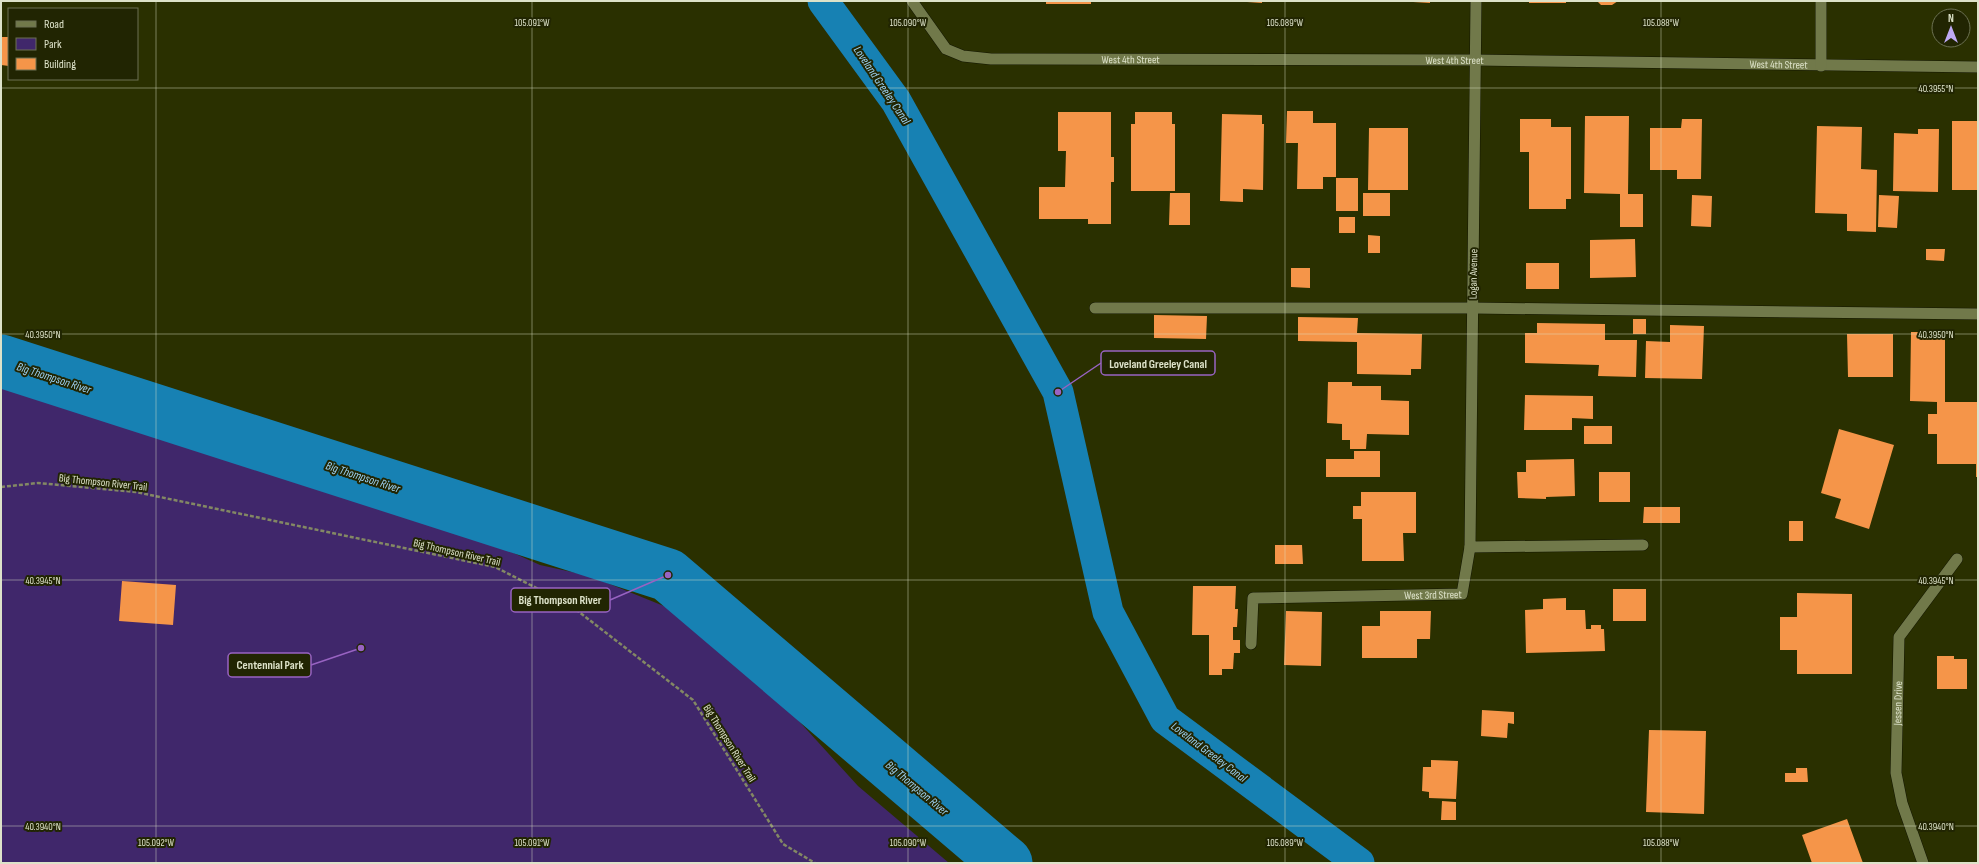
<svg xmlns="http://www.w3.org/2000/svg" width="1979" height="864" font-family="'Sofia Sans Condensed',sans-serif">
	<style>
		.green { fill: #40276b }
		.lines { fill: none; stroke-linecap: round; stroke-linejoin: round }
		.canal { stroke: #1781b3; stroke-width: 31 }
		.river { stroke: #1781b3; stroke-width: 53 }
		.building { fill: #f59549 }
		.service-casing { stroke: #131601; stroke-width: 12 }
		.minor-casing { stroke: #131601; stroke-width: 12 }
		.path { stroke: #838864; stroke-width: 2.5; stroke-dasharray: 4 2; stroke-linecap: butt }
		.service { stroke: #71794a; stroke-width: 11 }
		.minor { stroke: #71794a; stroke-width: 11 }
		.ticks { fill: none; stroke: #dde2c9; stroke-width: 1; stroke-opacity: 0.45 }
		.labels { text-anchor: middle; stroke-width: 4; stroke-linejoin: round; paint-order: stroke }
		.street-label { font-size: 11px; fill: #dde2c9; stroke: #212502 }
		.water-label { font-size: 12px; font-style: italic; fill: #9fd2f3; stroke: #212502 }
		.ticks-label { font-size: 10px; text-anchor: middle; fill: #dde2c9; stroke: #212502; stroke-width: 4; stroke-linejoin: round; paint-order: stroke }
		.leader { fill: none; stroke: #9863c2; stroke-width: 1.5 }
		.callout-dot { fill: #9863c2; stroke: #212502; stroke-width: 1.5 }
		.callout { fill: #212502; stroke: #9863c2; stroke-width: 1.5 }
		.callout-label { font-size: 12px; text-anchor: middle; font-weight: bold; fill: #dde2c9 }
	</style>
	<rect width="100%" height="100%" fill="#2a3000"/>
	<!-- green -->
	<path class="green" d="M 3,384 L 104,409 L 260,460 L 396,512 L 494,544 L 540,565 L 590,576 L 676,611 L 767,686 L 858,786 L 949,863 L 1,863 L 1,385 Z"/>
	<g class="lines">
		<!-- canal -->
		<path class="canal" d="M 823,1 L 896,101 L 1058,392 L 1108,612 L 1165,719 L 1359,863"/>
		<!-- river -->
		<path class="river" d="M 1,361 L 668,575 L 1006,863"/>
	</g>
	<!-- building -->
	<path class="building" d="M 1046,1 L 1091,1 L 1091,4 L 1046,4 Z
		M 1247,1 L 1262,1 L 1262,3 L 1247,2 Z
		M 1413,1 L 1430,1 L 1430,3 L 1413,2 Z
		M 1529,1 L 1566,1 L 1566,3 L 1529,3 Z
		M 1597,1 L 1618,1 L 1612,5 L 1601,5 Z
		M 1,37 L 9,37 L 9,66 L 1,65 Z
		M 1287,111 L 1313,111 L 1313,123 L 1336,123 L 1336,177 L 1323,177 L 1323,189 L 1297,189 L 1298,143 L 1286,143 Z
		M 1058,112 L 1111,112 L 1111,157 L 1114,157 L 1114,182 L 1111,182 L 1111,224 L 1088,224 L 1088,219 L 1039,219 L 1039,187 L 1065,187 L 1066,151 L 1058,151 Z
		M 1135,112 L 1172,112 L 1172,124 L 1175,124 L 1175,191 L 1131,191 L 1131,124 L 1135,124 Z
		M 1222,114 L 1262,115 L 1262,124 L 1264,124 L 1263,190 L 1243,189 L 1243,202 L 1220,201 Z
		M 1585,116 L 1629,116 L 1628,194 L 1643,194 L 1643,227 L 1620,227 L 1620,194 L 1584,193 Z
		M 1520,119 L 1551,119 L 1551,127 L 1571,127 L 1571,199 L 1566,199 L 1566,209 L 1529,209 L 1529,152 L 1520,152 Z
		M 1682,119 L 1702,119 L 1701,179 L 1677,179 L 1677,170 L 1650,170 L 1650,128 L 1681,128 Z
		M 1952,121 L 1978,121 L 1978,190 L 1952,190 Z
		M 1817,126 L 1862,127 L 1861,169 L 1877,170 L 1876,232 L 1847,231 L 1847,214 L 1815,213 Z
		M 1369,128 L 1408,128 L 1408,190 L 1368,190 Z
		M 1918,129 L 1939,129 L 1938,192 L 1893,191 L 1894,133 L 1918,134 Z
		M 1336,178 L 1358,178 L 1358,211 L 1336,211 Z
		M 1170,193 L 1190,193 L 1190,225 L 1169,225 Z
		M 1363,193 L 1390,193 L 1390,216 L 1363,216 Z
		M 1692,195 L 1712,196 L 1711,227 L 1691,226 Z
		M 1879,195 L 1899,196 L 1897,228 L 1878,227 Z
		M 1339,217 L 1355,217 L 1355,233 L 1339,233 Z
		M 1368,235 L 1380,236 L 1380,253 L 1368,253 Z
		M 1635,239 L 1636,277 L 1590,278 L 1590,240 Z
		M 1926,249 L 1945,249 L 1944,261 L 1926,260 Z
		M 1526,263 L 1559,263 L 1559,289 L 1526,289 Z
		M 1291,268 L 1310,268 L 1310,288 L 1291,287 Z
		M 1154,315 L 1207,316 L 1206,339 L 1154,338 Z
		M 1298,317 L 1358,318 L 1357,333 L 1422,334 L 1421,369 L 1411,369 L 1411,375 L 1357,374 L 1357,342 L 1298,341 Z
		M 1633,319 L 1646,319 L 1646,334 L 1633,334 Z
		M 1537,323 L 1605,324 L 1605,340 L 1637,340 L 1636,377 L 1598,376 L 1599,365 L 1525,363 L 1525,333 L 1537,333 Z
		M 1670,325 L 1704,326 L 1702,379 L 1645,378 L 1646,341 L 1670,342 Z
		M 1911,332 L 1945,332 L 1945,402 L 1978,402 L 1978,477 L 1976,477 L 1976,464 L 1937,464 L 1937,434 L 1928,434 L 1928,414 L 1937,414 L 1937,402 L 1910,401 Z
		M 1847,334 L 1893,334 L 1893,377 L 1848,377 Z
		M 1328,382 L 1352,382 L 1352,386 L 1381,386 L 1381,400 L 1409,401 L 1409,435 L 1367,434 L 1366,449 L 1350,449 L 1350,440 L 1342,440 L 1342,424 L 1327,423 Z
		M 1525,395 L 1593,396 L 1593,419 L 1572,418 L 1572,430 L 1524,430 Z
		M 1584,426 L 1612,426 L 1612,444 L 1584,444 Z
		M 1839,429 L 1894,445 L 1869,529 L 1835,518 L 1841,499 L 1821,493 Z
		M 1354,451 L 1380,451 L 1380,477 L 1326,477 L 1326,459 L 1354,459 Z
		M 1574,459 L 1575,496 L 1546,497 L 1546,499 L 1518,498 L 1517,472 L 1526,472 L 1526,460 Z
		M 1599,472 L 1630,472 L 1630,502 L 1599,502 Z
		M 1361,492 L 1416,492 L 1416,533 L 1403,533 L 1404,561 L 1362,561 L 1362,519 L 1353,519 L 1353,506 L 1361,506 Z
		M 1644,507 L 1680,507 L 1680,523 L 1643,523 Z
		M 1789,521 L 1803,521 L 1803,541 L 1789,541 Z
		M 1275,545 L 1302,545 L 1303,564 L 1275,564 Z
		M 122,581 L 176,585 L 173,625 L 119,621 Z
		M 1193,586 L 1236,586 L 1235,609 L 1238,609 L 1237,627 L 1233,627 L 1233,640 L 1240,640 L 1240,653 L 1234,653 L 1233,669 L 1222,669 L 1222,675 L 1209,675 L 1209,635 L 1192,635 Z
		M 1613,589 L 1646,589 L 1646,621 L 1613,621 Z
		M 1797,593 L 1852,594 L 1852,674 L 1797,674 L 1797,650 L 1780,650 L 1780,617 L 1797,617 Z
		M 1566,598 L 1566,610 L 1585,610 L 1586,629 L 1591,629 L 1591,625 L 1601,625 L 1601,629 L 1604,629 L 1605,651 L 1526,653 L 1525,610 L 1543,609 L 1543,599 Z
		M 1286,611 L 1322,612 L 1321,666 L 1284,665 Z
		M 1380,611 L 1431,611 L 1430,639 L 1417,639 L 1417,658 L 1362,658 L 1362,626 L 1380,626 Z
		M 1937,656 L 1954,656 L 1954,659 L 1967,659 L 1967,689 L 1937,689 Z
		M 1482,710 L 1514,712 L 1514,724 L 1508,723 L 1507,738 L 1481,736 Z
		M 1649,730 L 1706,731 L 1704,814 L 1646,812 Z
		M 1431,760 L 1458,761 L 1456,799 L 1429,798 L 1429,792 L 1422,791 L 1423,767 L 1431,767 Z
		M 1796,768 L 1807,768 L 1808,782 L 1796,782 Z
		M 1785,773 L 1796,773 L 1796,782 L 1785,782 Z
		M 1442,801 L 1456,802 L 1456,820 L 1441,820 Z
		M 1847,819 L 1863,863 L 1812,863 L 1802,835 Z"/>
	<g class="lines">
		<defs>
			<g id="service">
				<path d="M 1095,308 L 1472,308 L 1978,314"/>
				<path id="s1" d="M 1251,644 L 1253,598 L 1462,594 L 1470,547"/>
			</g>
			<g id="minor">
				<path id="s2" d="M 912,1 L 946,49 L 963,56 L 991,59 L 1475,60 L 1978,67"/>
				<path d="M 1476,1 L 1470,547 L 1643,545"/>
				<path d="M 1821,66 L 1821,1"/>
				<path id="s3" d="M 1923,863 L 1902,803 L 1896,773 L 1899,637 L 1957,559"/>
			</g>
		</defs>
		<!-- service casing -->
		<use href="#service" class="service-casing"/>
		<!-- minor casing -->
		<use href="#minor" class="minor-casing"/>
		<!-- path -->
		<path class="path" d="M 1,487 L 38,483 L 136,492 L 495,567 L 570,605 L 693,700 L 783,844 L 815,863"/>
		<!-- service -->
		<use href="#service" class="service"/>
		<!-- minor -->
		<use href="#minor" class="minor"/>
	</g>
	<!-- ticks -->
	<path class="ticks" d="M 156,1 L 156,863M 532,1 L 532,863M 908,1 L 908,863M 1285,1 L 1285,863M 1661,1 L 1661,863M 1,88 L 1978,88M 1,334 L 1978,334M 1,580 L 1978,580M 1,826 L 1978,826"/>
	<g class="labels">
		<!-- street labels -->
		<g class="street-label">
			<text dy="4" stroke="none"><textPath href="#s2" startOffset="245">West 4th Street</textPath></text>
			<text dy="4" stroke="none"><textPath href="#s2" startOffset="569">West 4th Street</textPath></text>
			<text dy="4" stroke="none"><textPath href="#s2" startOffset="893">West 4th Street</textPath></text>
			<text transform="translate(1473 274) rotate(-89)" y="4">Logan Avenue</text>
			<text transform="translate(103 482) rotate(6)" y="4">Big Thompson River Trail</text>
			<text transform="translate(457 552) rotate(13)" y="4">Big Thompson River Trail</text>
			<text dy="4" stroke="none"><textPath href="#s1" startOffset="226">West 3rd Street</textPath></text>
			<text dy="4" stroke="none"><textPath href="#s3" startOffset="164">Jessen Drive</textPath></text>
			<text transform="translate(730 743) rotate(58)" y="4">Big Thompson River Trail</text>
		</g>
		<!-- water labels -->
		<g class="water-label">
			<text transform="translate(882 85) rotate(56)" y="4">Loveland Greeley Canal</text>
			<text transform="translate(54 378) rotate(18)" y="4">Big Thompson River</text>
			<text transform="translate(363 477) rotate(18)" y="4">Big Thompson River</text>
			<text transform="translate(1209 752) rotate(37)" y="4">Loveland Greeley Canal</text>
			<text transform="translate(917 788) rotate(40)" y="4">Big Thompson River</text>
		</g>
	</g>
	<g class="ticks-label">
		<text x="532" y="26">105.091°W</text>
		<text x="908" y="26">105.090°W</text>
		<text x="1285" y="26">105.089°W</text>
		<text x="1661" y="26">105.088°W</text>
		<text x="1936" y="92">40.3955°N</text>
		<text x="43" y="338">40.3950°N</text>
		<text x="1936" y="338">40.3950°N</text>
		<text x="43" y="584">40.3945°N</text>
		<text x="1936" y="584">40.3945°N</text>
		<text x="43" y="830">40.3940°N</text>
		<text x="1936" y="830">40.3940°N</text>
		<text x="156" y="846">105.092°W</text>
		<text x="532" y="846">105.091°W</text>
		<text x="908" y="846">105.090°W</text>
		<text x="1285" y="846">105.089°W</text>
		<text x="1661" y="846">105.088°W</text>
	</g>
	<!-- callouts -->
	<path class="leader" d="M1058 392L1101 363M668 575L610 600M361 648L311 665"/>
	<g class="callout-dot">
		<circle cx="1058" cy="392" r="4"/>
		<circle cx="668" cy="575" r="4"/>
		<circle cx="361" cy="648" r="4"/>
	</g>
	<g class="callout">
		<rect x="1101" y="351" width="114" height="24" rx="4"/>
		<rect x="511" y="588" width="99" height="24" rx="4"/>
		<rect x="228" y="653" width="83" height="24" rx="4"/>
	</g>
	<g class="callout-label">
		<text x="1158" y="368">Loveland Greeley Canal</text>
		<text x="560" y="604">Big Thompson River</text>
		<text x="270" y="669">Centennial Park</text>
	</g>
	<!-- border -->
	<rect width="1979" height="864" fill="none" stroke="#dde2c9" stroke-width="4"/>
	<!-- legend -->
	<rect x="8" y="8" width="130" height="72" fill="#212502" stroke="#6c7152"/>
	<rect x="16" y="21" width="20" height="6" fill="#71794a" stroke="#6c7152"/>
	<text x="44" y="28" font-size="12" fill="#dde2c9">Road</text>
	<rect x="16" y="38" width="20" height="12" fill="#40276b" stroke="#6c7152"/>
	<text x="44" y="48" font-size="12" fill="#dde2c9">Park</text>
	<rect x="16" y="58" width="20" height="12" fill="#f59549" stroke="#6c7152"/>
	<text x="44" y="68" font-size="12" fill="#dde2c9">Building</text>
	<!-- north arrow -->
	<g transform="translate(1951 28)"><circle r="19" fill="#212502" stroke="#6c7152"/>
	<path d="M0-3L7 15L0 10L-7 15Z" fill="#bea9f5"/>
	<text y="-6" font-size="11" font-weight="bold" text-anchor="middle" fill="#dde2c9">N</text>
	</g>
</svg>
